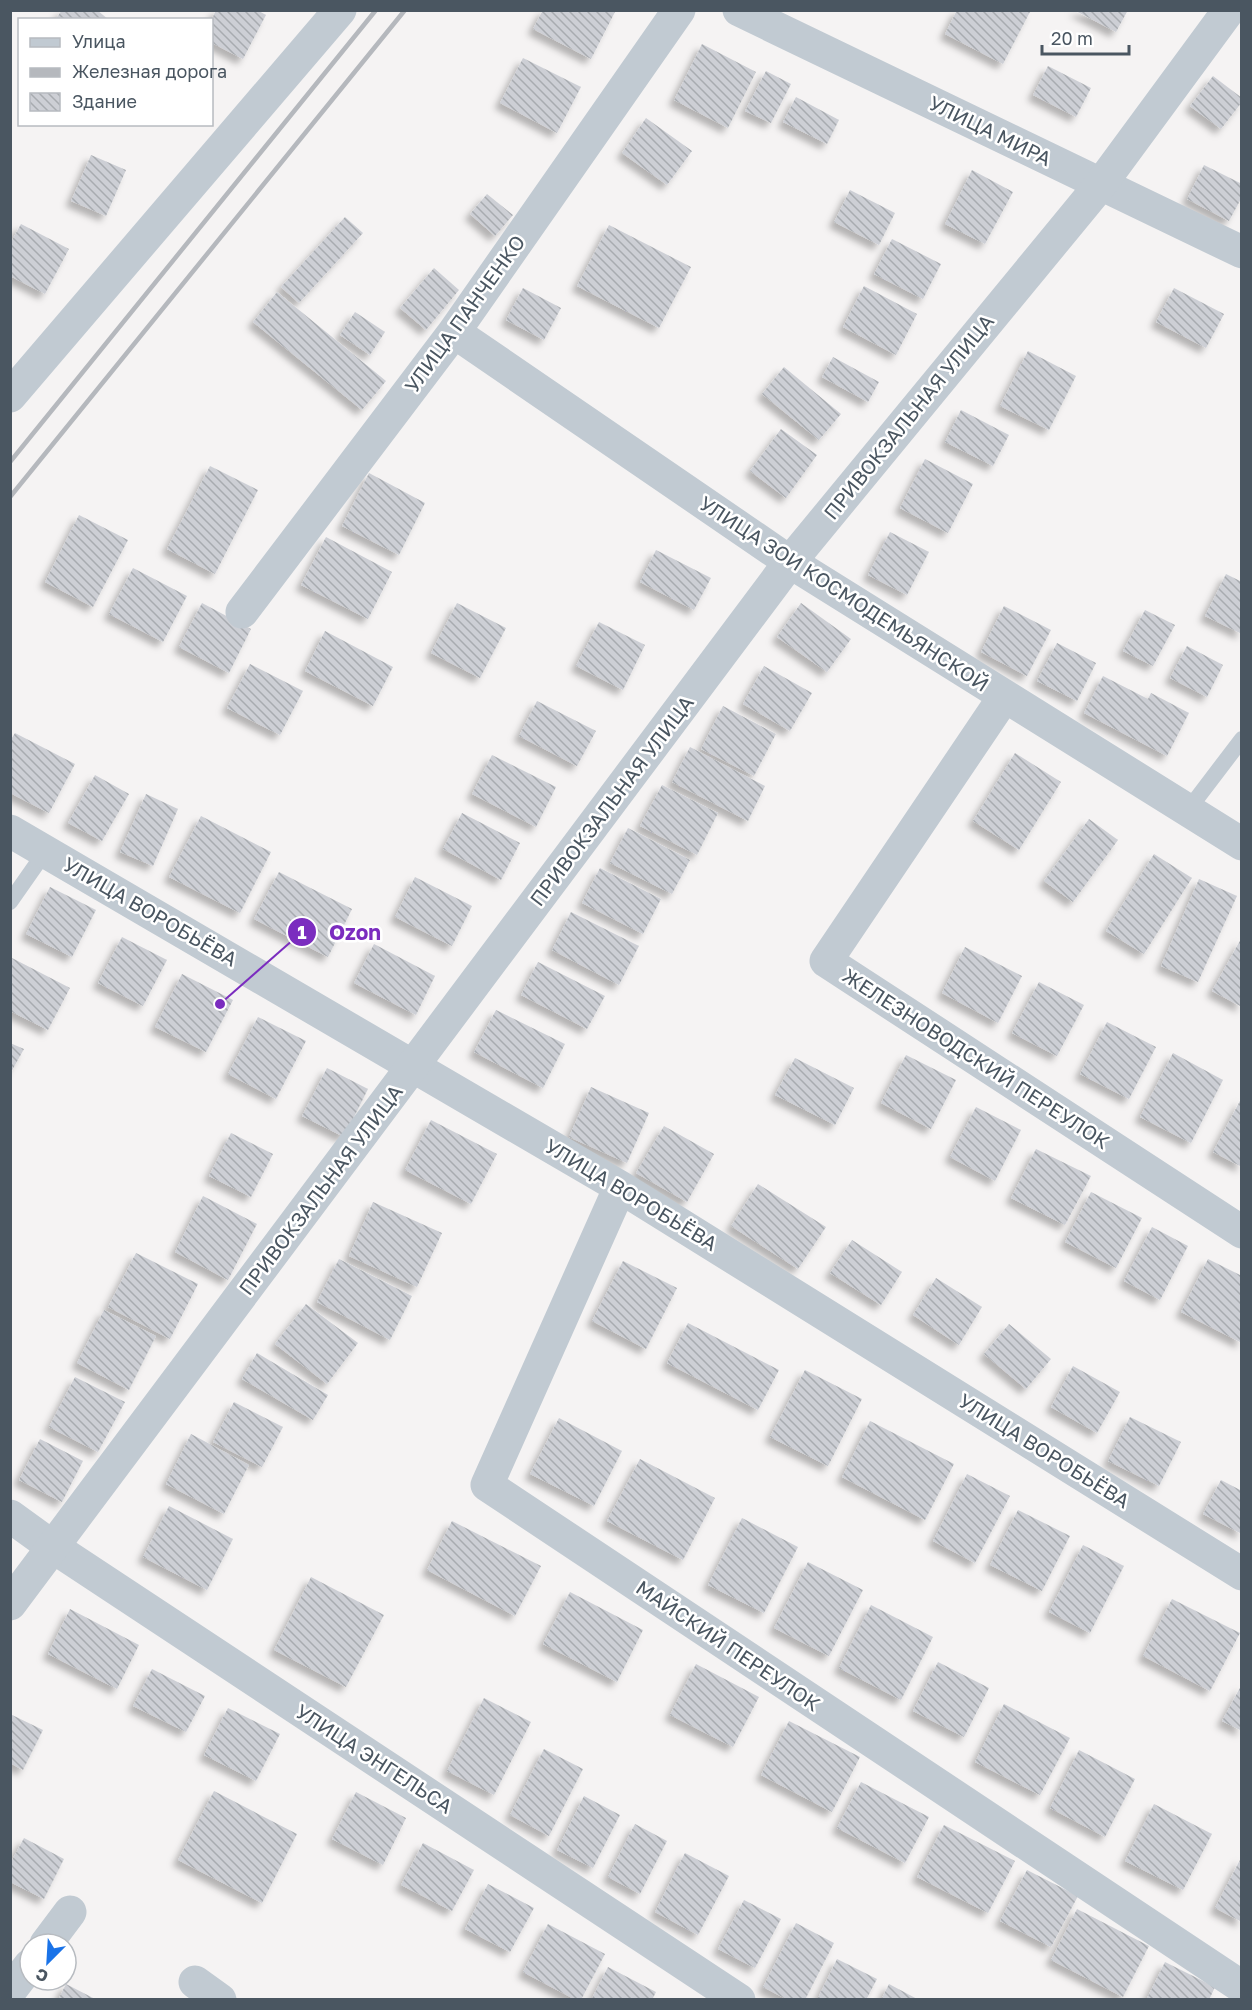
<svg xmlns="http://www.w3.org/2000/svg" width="1252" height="2010" font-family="'Golos Text',sans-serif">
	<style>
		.building { fill: url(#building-back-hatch); filter: url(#shadow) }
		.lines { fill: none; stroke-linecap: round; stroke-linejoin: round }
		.service { stroke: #c1cad2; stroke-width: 16 }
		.minor { stroke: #c1cad2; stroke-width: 33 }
		.tertiary { stroke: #c1cad2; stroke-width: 33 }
		.rail { stroke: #b5b8bd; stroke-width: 4.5 }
		.labels { text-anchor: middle; stroke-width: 5; stroke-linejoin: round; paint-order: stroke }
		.street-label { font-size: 20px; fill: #4a5661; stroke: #fff }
		.leader { fill: none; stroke: #7b2cbf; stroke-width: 2 }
		.callout-dot { fill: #7b2cbf; stroke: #fff; stroke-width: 2 }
		.mark-label { font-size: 18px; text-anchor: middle; font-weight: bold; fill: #fff }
		.callout-label { font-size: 21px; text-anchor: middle; font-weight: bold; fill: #7b2cbf; stroke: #fff; stroke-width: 5; stroke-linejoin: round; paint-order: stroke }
	</style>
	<defs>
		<pattern id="building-back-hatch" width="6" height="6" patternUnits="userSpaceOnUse" patternTransform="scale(1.5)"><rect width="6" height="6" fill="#cdcfd5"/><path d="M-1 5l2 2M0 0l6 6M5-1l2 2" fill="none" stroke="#a8abb0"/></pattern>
		<filter id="shadow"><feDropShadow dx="-5.5" dy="5.5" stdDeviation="3" flood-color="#0004"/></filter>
	</defs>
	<rect width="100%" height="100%" fill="#f5f3f3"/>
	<!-- building -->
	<path class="building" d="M 62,10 L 97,10 L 109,20 L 55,20 Z
		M 216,10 L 257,10 L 266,15 L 243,59 L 212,43 L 212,19 Z
		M 543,10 L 616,10 L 591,59 L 533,29 Z
		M 957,10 L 1031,10 L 1003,64 L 945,34 Z
		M 1074,10 L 1128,10 L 1116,32 Z
		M 702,44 L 756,72 L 728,128 L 674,100 Z
		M 523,58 L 581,87 L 557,133 L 500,103 Z
		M 1048,66 L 1091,88 L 1076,117 L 1033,95 Z
		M 766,71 L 791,84 L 771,123 L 745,111 Z
		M 1213,76 L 1242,98 L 1242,102 L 1221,129 L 1190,106 Z
		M 796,97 L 839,120 L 827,144 L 783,122 Z
		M 646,118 L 692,151 L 667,185 L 622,153 Z
		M 91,155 L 126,170 L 106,216 L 71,201 Z
		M 1204,165 L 1242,184 L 1242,197 L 1229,221 L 1187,199 Z
		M 972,170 L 1013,192 L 985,244 L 945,224 Z
		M 850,190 L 895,213 L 879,245 L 834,222 Z
		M 487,194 L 513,215 L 495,236 L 470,214 Z
		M 345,217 L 363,233 L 299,303 L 281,287 Z
		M 21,224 L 69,249 L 45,294 L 10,276 L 10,244 Z
		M 609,225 L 691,267 L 659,328 L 577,286 Z
		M 892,239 L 941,264 L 923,299 L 874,274 Z
		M 434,268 L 459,290 L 426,330 L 400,308 Z
		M 864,286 L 917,314 L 896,355 L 843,327 Z
		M 523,288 L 561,308 L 544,340 L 506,320 Z
		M 1174,288 L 1224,314 L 1206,348 L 1156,322 Z
		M 277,292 L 386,381 L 362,410 L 253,322 Z
		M 355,312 L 385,332 L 370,355 L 340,335 Z
		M 1028,351 L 1076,376 L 1049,430 L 1000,406 Z
		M 833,357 L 879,382 L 868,402 L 822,377 Z
		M 784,367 L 841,414 L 819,440 L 762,394 Z
		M 961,410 L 1009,435 L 993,466 L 945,442 Z
		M 781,429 L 817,455 L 786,498 L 750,471 Z
		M 925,459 L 973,484 L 948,533 L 900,508 Z
		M 210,466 L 258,490 L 215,574 L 167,549 Z
		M 369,473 L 425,503 L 399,555 L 342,526 Z
		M 79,515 L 128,540 L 93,607 L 45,582 Z
		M 890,532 L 929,552 L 907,595 L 868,575 Z
		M 326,537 L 392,572 L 368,619 L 301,585 Z
		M 656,550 L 711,578 L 694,610 L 640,582 Z
		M 133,568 L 187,596 L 163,642 L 109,614 Z
		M 1226,574 L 1242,582 L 1242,634 L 1205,616 Z
		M 202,603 L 251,629 L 229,673 L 179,647 Z
		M 457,603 L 506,628 L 480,678 L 431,653 Z
		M 801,603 L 851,639 L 827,672 L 777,637 Z
		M 1004,606 L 1051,630 L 1027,676 L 981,652 Z
		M 1145,610 L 1175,625 L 1153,666 L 1123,651 Z
		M 599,622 L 645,645 L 623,690 L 576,666 Z
		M 325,631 L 393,667 L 373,706 L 305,671 Z
		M 1057,643 L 1096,663 L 1077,701 L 1037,681 Z
		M 1187,646 L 1223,665 L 1207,697 L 1170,678 Z
		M 250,664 L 303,691 L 280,735 L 227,708 Z
		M 764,666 L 812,693 L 790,731 L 743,704 Z
		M 1103,676 L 1148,699 L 1151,693 L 1189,713 L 1167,756 L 1084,713 Z
		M 537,701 L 596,731 L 577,766 L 519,736 Z
		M 723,706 L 776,734 L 754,776 L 701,749 Z
		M 15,733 L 75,764 L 49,813 L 10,793 L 10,741 Z
		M 690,747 L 765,786 L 748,821 L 672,782 Z
		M 1015,753 L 1061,782 L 1019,850 L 973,821 Z
		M 492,755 L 556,787 L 536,827 L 472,794 Z
		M 95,775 L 129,794 L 102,841 L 68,823 Z
		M 662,785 L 718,813 L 697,855 L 640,826 Z
		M 146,794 L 178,809 L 153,866 L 120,852 Z
		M 462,813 L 520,843 L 501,880 L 443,849 Z
		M 201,816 L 271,852 L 240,913 L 169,877 Z
		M 1089,819 L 1118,840 L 1073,902 L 1044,881 Z
		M 628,828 L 690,860 L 672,894 L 610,863 Z
		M 1154,854 L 1192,878 L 1144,954 L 1106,931 Z
		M 600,868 L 661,899 L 643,934 L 582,903 Z
		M 279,872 L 352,909 L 328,957 L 254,919 Z
		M 415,877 L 472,906 L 452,946 L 395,917 Z
		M 1199,879 L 1237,896 L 1198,982 L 1161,966 Z
		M 50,887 L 96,910 L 72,957 L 26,934 Z
		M 571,912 L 639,946 L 619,985 L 552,950 Z
		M 122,937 L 167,960 L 143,1006 L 98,983 Z
		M 1242,937 L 1242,1007 L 1212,991 Z
		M 374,944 L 435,976 L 416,1015 L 354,983 Z
		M 965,947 L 1022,976 L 998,1023 L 942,993 Z
		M 12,958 L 70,988 L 48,1030 L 10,1011 Z
		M 538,962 L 605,996 L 587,1029 L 521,995 Z
		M 182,974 L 233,1000 L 206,1052 L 155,1027 Z
		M 1039,982 L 1084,1005 L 1057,1056 L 1012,1033 Z
		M 496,1010 L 565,1044 L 543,1088 L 474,1052 Z
		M 258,1017 L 306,1041 L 276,1099 L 228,1074 Z
		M 1107,1022 L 1156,1047 L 1129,1099 L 1080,1074 Z
		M 10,1043 L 24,1049 L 10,1074 Z
		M 1173,1053 L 1223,1080 L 1191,1143 L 1140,1117 Z
		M 906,1055 L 956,1080 L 931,1129 L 881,1103 Z
		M 795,1058 L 854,1088 L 835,1125 L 775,1095 Z
		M 327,1068 L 368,1089 L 344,1137 L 302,1116 Z
		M 591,1087 L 649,1113 L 627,1163 L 569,1137 Z
		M 1242,1097 L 1242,1167 L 1213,1152 Z
		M 976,1107 L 1021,1130 L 995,1181 L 950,1157 Z
		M 431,1120 L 497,1154 L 471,1204 L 405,1170 Z
		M 664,1126 L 714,1154 L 687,1202 L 636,1173 Z
		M 231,1133 L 273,1154 L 251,1197 L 209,1176 Z
		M 1036,1149 L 1091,1176 L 1065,1225 L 1011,1198 Z
		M 758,1184 L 826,1227 L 798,1269 L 731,1226 Z
		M 1091,1192 L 1142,1218 L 1116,1268 L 1065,1242 Z
		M 203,1196 L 257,1224 L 228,1280 L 175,1252 Z
		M 373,1202 L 442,1233 L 417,1287 L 349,1256 Z
		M 1152,1227 L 1188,1246 L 1160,1300 L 1124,1281 Z
		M 852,1240 L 902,1272 L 881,1305 L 830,1273 Z
		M 136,1253 L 198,1284 L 170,1339 L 108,1307 Z
		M 339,1259 L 412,1296 L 390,1340 L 317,1302 Z
		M 1208,1259 L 1242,1276 L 1242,1343 L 1181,1312 Z
		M 623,1261 L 677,1288 L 646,1349 L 592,1321 Z
		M 936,1278 L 982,1307 L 959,1345 L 913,1315 Z
		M 306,1304 L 358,1343 L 327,1384 L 275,1344 Z
		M 104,1310 L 156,1336 L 129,1390 L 77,1363 Z
		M 688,1323 L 779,1370 L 758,1410 L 667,1363 Z
		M 1009,1324 L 1051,1359 L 1026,1389 L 984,1354 Z
		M 257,1353 L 328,1395 L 313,1420 L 242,1379 Z
		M 1073,1366 L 1120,1392 L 1097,1433 L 1051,1407 Z
		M 805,1370 L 862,1399 L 828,1466 L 770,1437 Z
		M 75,1377 L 125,1402 L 98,1452 L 49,1427 Z
		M 234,1402 L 283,1427 L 262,1467 L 213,1442 Z
		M 1130,1417 L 1181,1442 L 1159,1486 L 1108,1461 Z
		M 559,1418 L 622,1451 L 594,1506 L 530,1474 Z
		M 870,1421 L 954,1464 L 925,1520 L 842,1477 Z
		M 191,1434 L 249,1465 L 224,1514 L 166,1484 Z
		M 40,1439 L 83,1461 L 62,1502 L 19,1480 Z
		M 640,1459 L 715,1498 L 683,1560 L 607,1521 Z
		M 967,1474 L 1010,1496 L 975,1563 L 933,1541 Z
		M 1221,1480 L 1242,1491 L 1242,1534 L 1203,1514 Z
		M 169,1506 L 233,1539 L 207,1590 L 143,1557 Z
		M 1018,1510 L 1070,1536 L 1042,1591 L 990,1565 Z
		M 742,1518 L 798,1547 L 764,1613 L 708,1585 Z
		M 452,1521 L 541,1566 L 515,1616 L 427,1570 Z
		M 1083,1545 L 1124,1566 L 1090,1633 L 1049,1612 Z
		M 808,1562 L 863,1590 L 829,1656 L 774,1628 Z
		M 311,1577 L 384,1615 L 346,1687 L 274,1650 Z
		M 570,1592 L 643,1630 L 617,1682 L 543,1644 Z
		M 1172,1599 L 1240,1633 L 1210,1691 L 1143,1656 Z
		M 871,1605 L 933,1637 L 901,1700 L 839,1668 Z
		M 70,1609 L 139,1645 L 117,1689 L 48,1654 Z
		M 938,1662 L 989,1688 L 964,1737 L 913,1711 Z
		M 696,1664 L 759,1697 L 733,1747 L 670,1715 Z
		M 152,1669 L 205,1696 L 186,1732 L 133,1706 Z
		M 1242,1684 L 1242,1731 L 1222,1721 Z
		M 484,1698 L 531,1722 L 494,1795 L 447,1771 Z
		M 1004,1704 L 1070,1738 L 1040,1795 L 975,1762 Z
		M 228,1708 L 280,1734 L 256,1781 L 204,1755 Z
		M 10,1714 L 43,1730 L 23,1770 L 10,1763 Z
		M 789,1721 L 860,1757 L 832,1812 L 761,1775 Z
		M 544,1749 L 583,1769 L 549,1836 L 510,1815 Z
		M 1079,1750 L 1135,1779 L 1105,1837 L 1050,1808 Z
		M 861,1782 L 929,1817 L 905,1863 L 837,1828 Z
		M 214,1791 L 297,1834 L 262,1903 L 178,1860 Z
		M 356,1792 L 406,1818 L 383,1865 L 332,1839 Z
		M 584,1796 L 620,1815 L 593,1868 L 557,1850 Z
		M 1154,1804 L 1212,1834 L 1183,1890 L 1125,1861 Z
		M 635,1824 L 667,1841 L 640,1894 L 608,1877 Z
		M 944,1825 L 1015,1861 L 988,1913 L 917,1877 Z
		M 24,1838 L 64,1859 L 44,1899 L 10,1882 L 10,1864 Z
		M 423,1843 L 474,1870 L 452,1911 L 401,1885 Z
		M 685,1853 L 729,1876 L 698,1935 L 655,1912 Z
		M 1242,1856 L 1242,1922 L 1215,1908 Z
		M 1027,1870 L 1078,1896 L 1051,1947 L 1000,1921 Z
		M 488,1884 L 534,1908 L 510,1952 L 465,1929 Z
		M 744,1900 L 781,1919 L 755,1968 L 718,1949 Z
		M 1077,1909 L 1149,1946 L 1123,1997 L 1051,1960 Z
		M 796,1923 L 834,1943 L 805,2000 L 788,2000 L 763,1987 Z
		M 548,1924 L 605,1954 L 581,2000 L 576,2000 L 523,1972 Z
		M 837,1959 L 877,1979 L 866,2000 L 817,2000 Z
		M 1165,1962 L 1215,1987 L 1209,2000 L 1146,2000 Z
		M 608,1967 L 656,1992 L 652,2000 L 591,2000 Z
		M 66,1984 L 97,2000 L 58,2000 Z
		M 889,1984 L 919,2000 L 881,2000 Z"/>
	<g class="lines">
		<!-- service -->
		<path class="service" d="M 1188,810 L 1242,739
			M 10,902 L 45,852"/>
		<!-- minor -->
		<path class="minor" d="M 739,10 L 1242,252
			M 454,332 L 790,562 L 1242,844
			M 10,396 L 340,10
			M 242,612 L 454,332 L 679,10
			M 1004,697 L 826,961 L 1242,1232
			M 10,831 L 620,1187 L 1242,1574
			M 620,1187 L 487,1485 L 1242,1987
			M 10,1516 L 53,1547 L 739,2000
			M 46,1944 L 70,1912
			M 195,1982 L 220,2000
			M 10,1991 L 30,1965"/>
		<!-- tertiary -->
		<path class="tertiary" d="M 10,1604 L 790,562 L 1101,184 L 1229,10"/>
		<!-- rail -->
		<path class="rail" d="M 10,462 L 376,10
			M 10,497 L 405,10"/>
	</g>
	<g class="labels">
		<!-- street labels -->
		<g class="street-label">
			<text transform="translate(990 131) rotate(26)" y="7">УЛИЦА МИРА</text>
			<text transform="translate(465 314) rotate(-54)" y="7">УЛИЦА ПАНЧЕНКО</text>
			<text transform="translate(909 417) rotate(-51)" y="7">ПРИВОКЗАЛЬНАЯ УЛИЦА</text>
			<text transform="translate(844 594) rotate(33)" y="7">УЛИЦА ЗОИ КОСМОДЕМЬЯНСКОЙ</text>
			<text transform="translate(612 801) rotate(-53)" y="7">ПРИВОКЗАЛЬНАЯ УЛИЦА</text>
			<text transform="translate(150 912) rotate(30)" y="7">УЛИЦА ВОРОБЬЁВА</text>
			<text transform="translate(976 1059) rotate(33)" y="7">ЖЕЛЕЗНОВОДСКИЙ ПЕРЕУЛОК</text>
			<text transform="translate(321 1190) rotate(-53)" y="7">ПРИВОКЗАЛЬНАЯ УЛИЦА</text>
			<text transform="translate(631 1195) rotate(31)" y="7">УЛИЦА ВОРОБЬЁВА</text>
			<text transform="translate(1044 1451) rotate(32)" y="7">УЛИЦА ВОРОБЬЁВА</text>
			<text transform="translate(728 1646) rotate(34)" y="7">МАЙСКИЙ ПЕРЕУЛОК</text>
			<text transform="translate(374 1759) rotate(33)" y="7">УЛИЦА ЭНГЕЛЬСА</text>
		</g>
	</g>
	<!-- callouts -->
	<path class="leader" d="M220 1004L302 932"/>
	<g class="callout-dot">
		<circle cx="220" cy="1004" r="6"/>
		<circle cx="302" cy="932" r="15"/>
	</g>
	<g class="mark-label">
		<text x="302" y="939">1</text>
	</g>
	<g class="callout-label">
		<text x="355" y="940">Ozon</text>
	</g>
	<!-- border -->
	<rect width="1252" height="2010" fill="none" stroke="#4a5661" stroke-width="24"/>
	<!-- legend -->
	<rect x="18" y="18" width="195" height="108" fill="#ffffff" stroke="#b7bbc0" stroke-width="1.5"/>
	<rect x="30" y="38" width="30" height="9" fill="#c1cad2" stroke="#b7bbc0" stroke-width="1.5"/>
	<text x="72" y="48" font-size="18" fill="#4a5661">Улица</text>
	<rect x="30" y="68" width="30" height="9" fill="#b5b8bd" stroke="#b7bbc0" stroke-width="1.5"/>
	<text x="72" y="78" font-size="18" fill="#4a5661">Железная дорога</text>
	<rect x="30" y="93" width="30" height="18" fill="url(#building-back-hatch)" stroke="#b7bbc0" stroke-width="1.5"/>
	<text x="72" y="108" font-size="18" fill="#4a5661">Здание</text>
	<!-- north arrow -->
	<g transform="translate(48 1962) rotate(204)"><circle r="28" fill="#ffffff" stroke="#b7bbc0" stroke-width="1.5"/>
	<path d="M0-4.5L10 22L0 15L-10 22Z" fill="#1a73e8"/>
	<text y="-9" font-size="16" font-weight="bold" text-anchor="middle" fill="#4a5661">С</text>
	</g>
	<!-- scale -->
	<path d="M1042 45v9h87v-9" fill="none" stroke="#4a5661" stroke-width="3"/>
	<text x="1051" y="45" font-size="18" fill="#4a5661" stroke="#ffffff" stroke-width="4.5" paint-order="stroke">20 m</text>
</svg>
